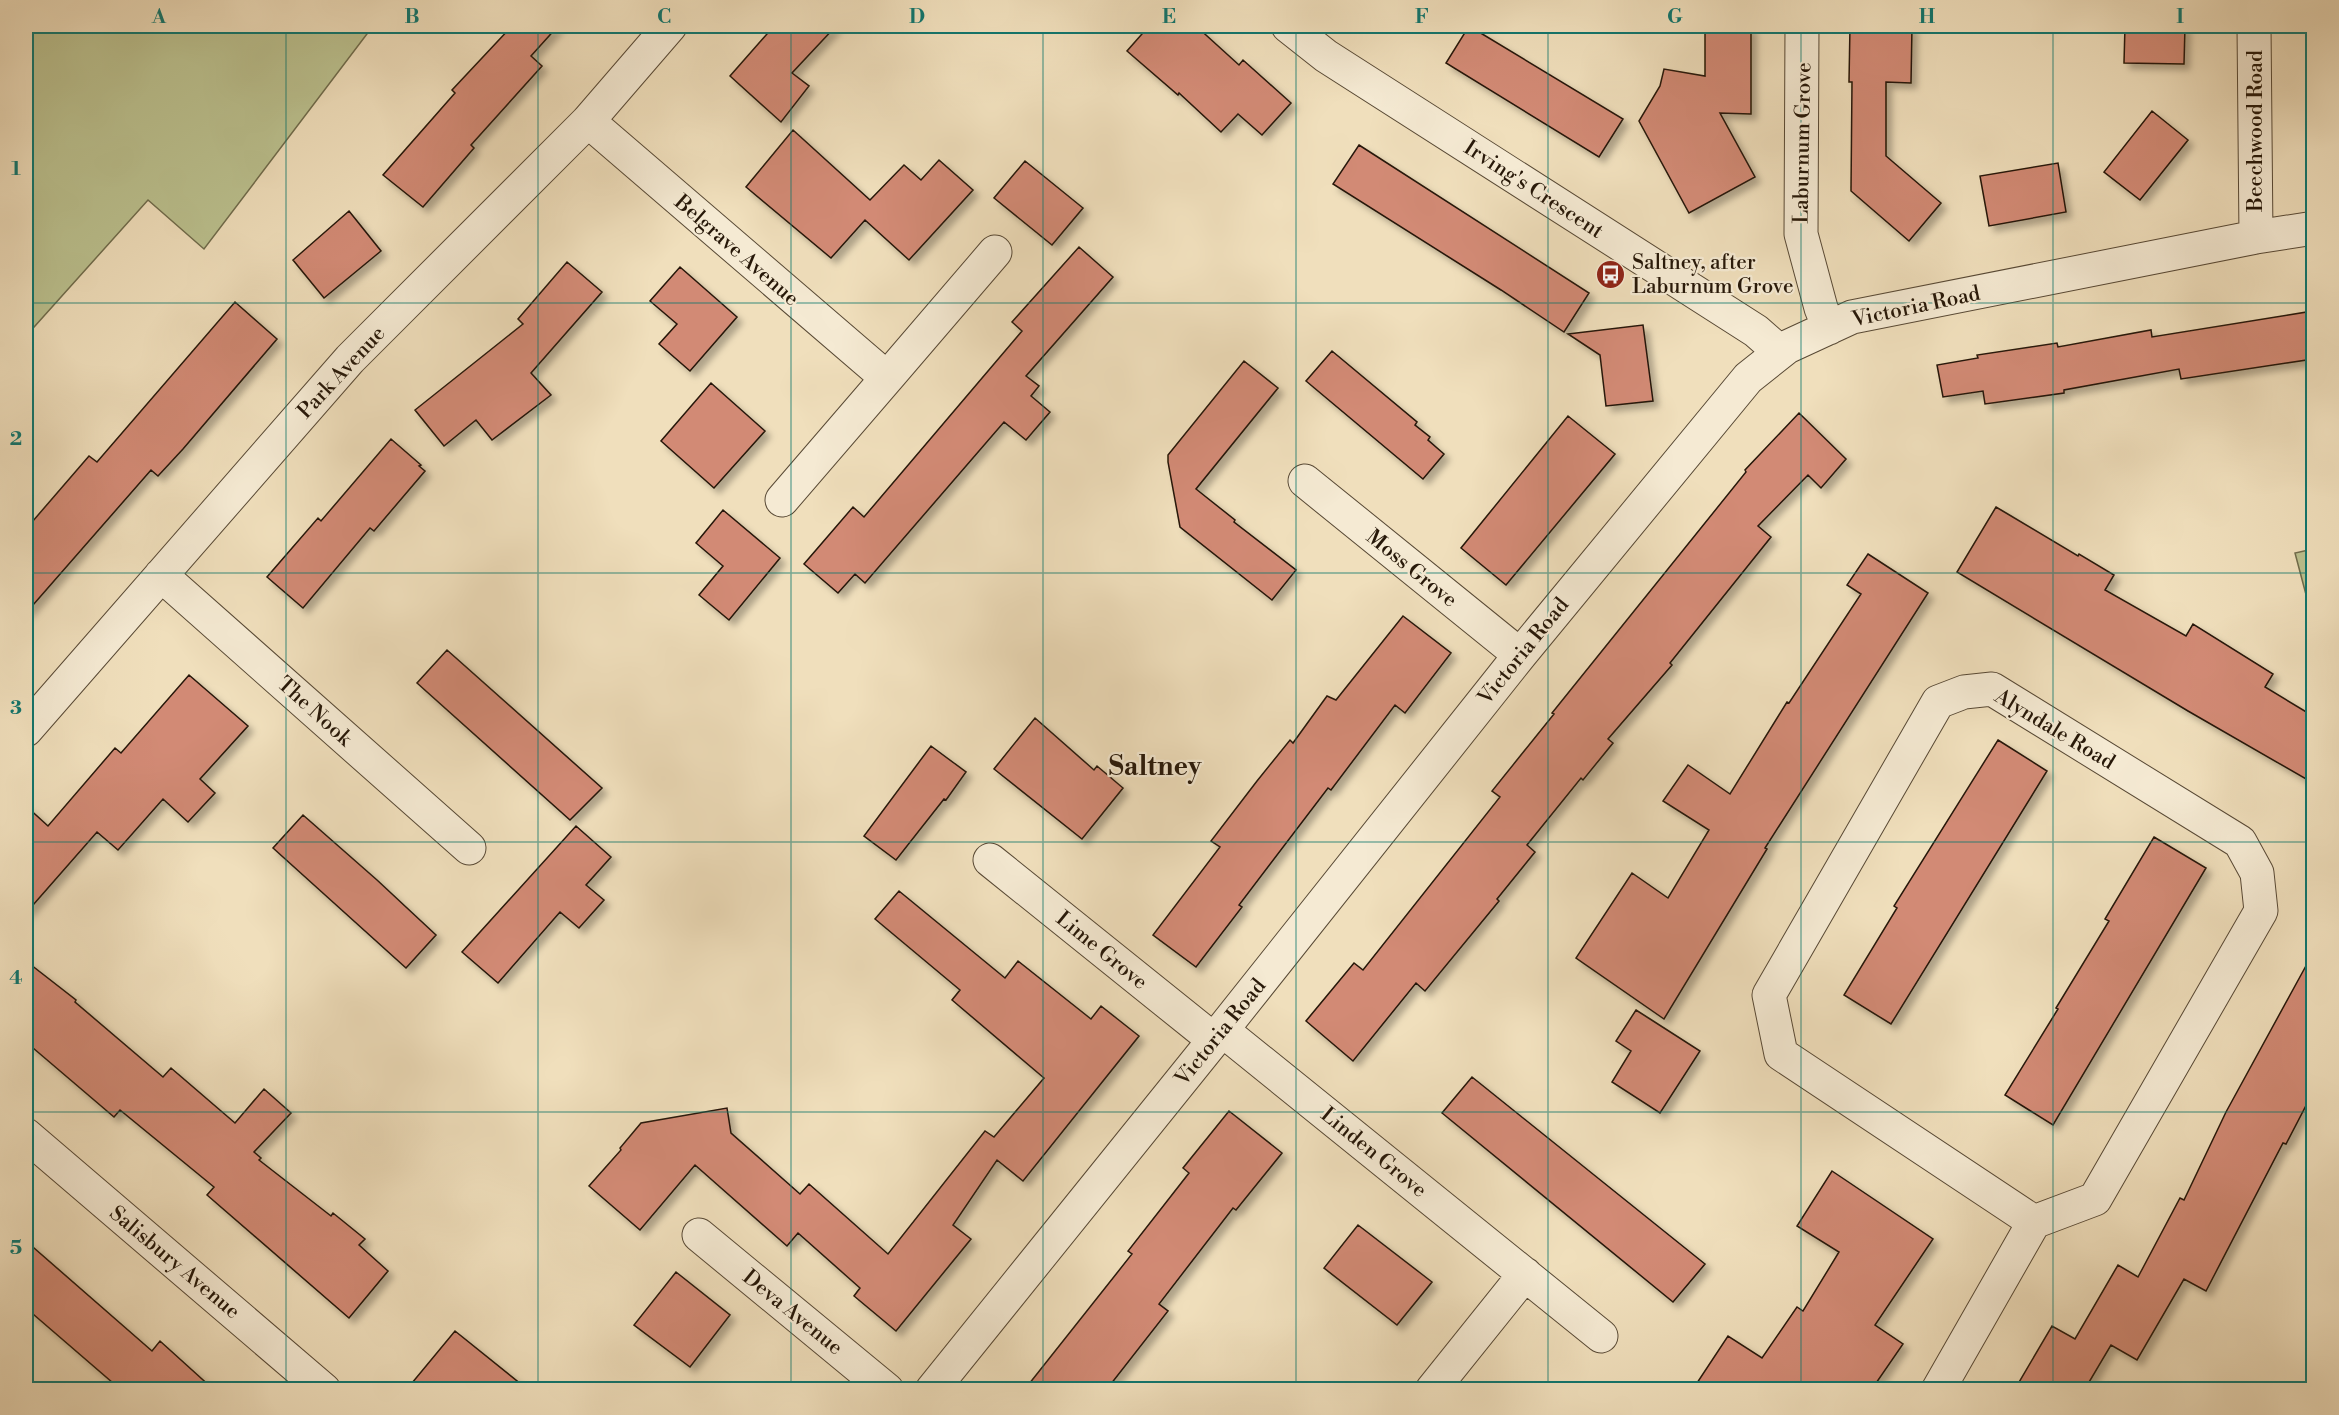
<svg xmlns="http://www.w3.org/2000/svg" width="2339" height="1415" font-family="'Libre Bodoni',serif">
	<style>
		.green { fill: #bbc18f; stroke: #706c4c; stroke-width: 1.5 }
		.building { fill: #d28a74; stroke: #261708; stroke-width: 1.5; filter: url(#shadow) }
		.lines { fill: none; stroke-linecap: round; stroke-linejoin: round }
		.minor-casing { stroke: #584935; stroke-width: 35 }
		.minor { stroke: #f5ead3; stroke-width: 33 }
		.grid { fill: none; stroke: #0f766e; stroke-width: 1.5; stroke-opacity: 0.55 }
		.labels { text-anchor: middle; stroke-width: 4.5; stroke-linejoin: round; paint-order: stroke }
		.street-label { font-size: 21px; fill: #261708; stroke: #f5ead3 }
		.poi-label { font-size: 21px; fill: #261708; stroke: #f5ead3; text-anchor: start }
		.district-label { font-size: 27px; font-weight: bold; fill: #261708; stroke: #f5ead3 }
		.neatline { fill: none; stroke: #0f766e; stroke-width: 2 }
		.grid-label { font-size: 20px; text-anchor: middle; font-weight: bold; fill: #0f766e }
	</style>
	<defs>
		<filter id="shadow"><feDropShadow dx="5.5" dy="5.5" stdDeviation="3" flood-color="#0004"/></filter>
	</defs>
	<rect width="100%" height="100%" fill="#f0dfbc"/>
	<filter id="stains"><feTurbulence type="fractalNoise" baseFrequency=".00333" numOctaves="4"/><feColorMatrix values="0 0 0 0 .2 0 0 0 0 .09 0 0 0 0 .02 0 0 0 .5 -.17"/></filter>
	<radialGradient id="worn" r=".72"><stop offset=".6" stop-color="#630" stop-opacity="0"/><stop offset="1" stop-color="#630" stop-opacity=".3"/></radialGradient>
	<!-- green -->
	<path class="green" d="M 26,26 L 373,26 L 204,249 L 148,200 L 26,336 Z
		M 2313,549 L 2314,549 L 2313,621 L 2295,553 Z"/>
	<!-- building -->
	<path class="building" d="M 512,26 L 558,26 L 531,56 L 542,66 L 471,145 L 474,148 L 423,207 L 383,175 L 455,93 L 452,90 Z
		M 774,26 L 836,26 L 792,73 L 809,86 L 781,122 L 730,76 Z
		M 1149,26 L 1196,26 L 1239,65 L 1243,60 L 1291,103 L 1262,135 L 1238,114 L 1221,132 L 1179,93 L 1178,95 L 1127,51 Z
		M 1469,26 L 1623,119 L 1599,157 L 1446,63 Z
		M 1705,26 L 1751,26 L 1751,114 L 1720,113 L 1755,177 L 1689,213 L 1639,121 L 1660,86 L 1664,69 L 1705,76 Z
		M 1850,26 L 1912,26 L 1911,83 L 1886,82 L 1886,156 L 1941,203 L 1909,241 L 1851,191 L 1852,82 L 1849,82 Z
		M 2125,26 L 2185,26 L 2184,64 L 2124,63 Z
		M 2152,111 L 2188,140 L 2140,200 L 2104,172 Z
		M 793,130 L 870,200 L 904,165 L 921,180 L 939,160 L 973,190 L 909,260 L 865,220 L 831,258 L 746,187 Z
		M 1359,145 L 1589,293 L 1564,332 L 1501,290 L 1333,184 Z
		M 1025,161 L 1083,208 L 1052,245 L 994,198 Z
		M 2058,163 L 2066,212 L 1989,226 L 1980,176 Z
		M 349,211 L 381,251 L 324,298 L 293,260 Z
		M 1079,247 L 1113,277 L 1026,376 L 1039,386 L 1031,396 L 1050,412 L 1026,440 L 1004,422 L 865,583 L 855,574 L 838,593 L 804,564 L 853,507 L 864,517 L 1022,331 L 1012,322 Z
		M 567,262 L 602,292 L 531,373 L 551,395 L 492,440 L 476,420 L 444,446 L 415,410 L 523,324 L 518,319 Z
		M 680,267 L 737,317 L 690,371 L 659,344 L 677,324 L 650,301 Z
		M 235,302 L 277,339 L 183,449 L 158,476 L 151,470 L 26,613 L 26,529 L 89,456 L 97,462 Z
		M 2313,311 L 2313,359 L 2181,379 L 2179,369 L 2064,390 L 2064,393 L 1985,404 L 1983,391 L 1943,397 L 1937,365 L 1978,358 L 1977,355 L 2057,343 L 2058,347 L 2151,330 L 2152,337 Z
		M 1643,325 L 1653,401 L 1606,406 L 1600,355 L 1568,334 Z
		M 1332,351 L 1417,422 L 1415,425 L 1430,437 L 1428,440 L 1444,454 L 1423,479 L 1306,381 Z
		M 1244,361 L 1278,388 L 1196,489 L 1235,520 L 1234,522 L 1296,570 L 1272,600 L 1180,527 L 1168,462 L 1168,455 Z
		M 711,383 L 765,431 L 714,488 L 661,441 Z
		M 1799,413 L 1846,459 L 1821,488 L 1808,475 L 1758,526 L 1771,537 L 1670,663 L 1672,665 L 1608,739 L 1613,743 L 1583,780 L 1581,778 L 1527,845 L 1535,852 L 1497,899 L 1499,901 L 1425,991 L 1416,983 L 1353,1061 L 1306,1021 L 1354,963 L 1363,970 L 1500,797 L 1492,791 L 1554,714 L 1552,713 L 1746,472 L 1745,470 Z
		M 1568,416 L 1615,454 L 1506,585 L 1461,548 Z
		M 391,439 L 421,465 L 419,466 L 425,471 L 374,531 L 370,528 L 303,608 L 267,577 L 318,518 L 321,521 Z
		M 1996,507 L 2078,556 L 2079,554 L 2114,575 L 2105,590 L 2186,636 L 2193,624 L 2273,674 L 2265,687 L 2313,716 L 2313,783 L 2188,711 L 1957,572 Z
		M 723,510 L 780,558 L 729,620 L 699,595 L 723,566 L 696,543 Z
		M 1868,554 L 1928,593 L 1765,848 L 1767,849 L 1664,1019 L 1576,958 L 1632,873 L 1668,898 L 1709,830 L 1663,801 L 1688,765 L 1730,794 L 1787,702 L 1789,703 L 1861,594 L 1847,585 Z
		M 1403,616 L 1451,653 L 1405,713 L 1395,705 L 1331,790 L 1328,788 L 1239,905 L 1242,907 L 1196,967 L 1153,935 L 1220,847 L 1211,841 L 1257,781 L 1290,740 L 1293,743 L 1327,696 L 1336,700 Z
		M 447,650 L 602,788 L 570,820 L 417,683 Z
		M 189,675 L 248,726 L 200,779 L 215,793 L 188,822 L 163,799 L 118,850 L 97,832 L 26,913 L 26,806 L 48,826 L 115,748 L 121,753 Z
		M 1035,718 L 1094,770 L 1097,766 L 1123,788 L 1082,839 L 994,769 Z
		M 1998,740 L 2047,771 L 1891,1024 L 1844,995 L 1897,908 L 1894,906 Z
		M 931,746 L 966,772 L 946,800 L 944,799 L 896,860 L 864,836 Z
		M 303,815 L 377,880 L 436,935 L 406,968 L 273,848 Z
		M 576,826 L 611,857 L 586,885 L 604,900 L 579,928 L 560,912 L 498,983 L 462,952 Z
		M 2154,837 L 2206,868 L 2053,1125 L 2005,1095 L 2058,1009 L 2056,1008 L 2109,921 L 2105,919 Z
		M 899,891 L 1005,978 L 1018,961 L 1091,1019 L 1101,1006 L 1139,1036 L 1023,1181 L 997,1160 L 953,1225 L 971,1239 L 896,1331 L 854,1296 L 860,1288 L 798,1233 L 787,1246 L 695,1165 L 640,1230 L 589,1186 L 621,1150 L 620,1148 L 641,1123 L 727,1108 L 731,1133 L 800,1194 L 809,1184 L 888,1254 L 985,1131 L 994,1137 L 1044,1078 L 952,1000 L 960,990 L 875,919 Z
		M 2313,953 L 2313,1092 L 2286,1144 L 2283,1143 L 2206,1291 L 2184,1279 L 2137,1360 L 2111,1345 L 2085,1389 L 2015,1389 L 2052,1326 L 2075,1339 L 2118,1265 L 2138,1277 L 2180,1198 L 2184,1200 L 2226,1112 Z
		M 26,961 L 76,1000 L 75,1002 L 163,1077 L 171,1068 L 235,1123 L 264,1089 L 291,1113 L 254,1152 L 261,1158 L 259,1160 L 331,1216 L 333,1213 L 365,1239 L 359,1245 L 388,1271 L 349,1318 L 207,1195 L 214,1187 L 120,1110 L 114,1117 L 26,1042 Z
		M 1636,1010 L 1700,1051 L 1660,1113 L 1612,1082 L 1631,1051 L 1616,1041 Z
		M 1472,1077 L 1705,1264 L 1673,1302 L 1442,1113 Z
		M 1229,1111 L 1282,1153 L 1236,1210 L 1233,1208 L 1159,1304 L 1168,1311 L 1107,1389 L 1025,1389 L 1132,1254 L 1128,1251 L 1189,1173 L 1183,1168 Z
		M 1832,1171 L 1933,1239 L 1875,1325 L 1903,1344 L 1872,1389 L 1693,1389 L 1728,1336 L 1762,1358 L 1797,1307 L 1803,1311 L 1839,1252 L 1797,1226 Z
		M 1358,1225 L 1432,1282 L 1397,1325 L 1324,1268 Z
		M 26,1241 L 152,1351 L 160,1341 L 213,1389 L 120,1389 L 26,1308 Z
		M 676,1272 L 730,1315 L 690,1367 L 634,1325 Z
		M 455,1331 L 527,1389 L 407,1389 Z"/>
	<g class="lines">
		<defs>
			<path id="minor" d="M 1288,26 L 1326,56 L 1756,331 L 1780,352
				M 1802,26 L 1801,234 L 1821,308 L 1829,328
				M 2254,26 L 2256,237
				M 588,121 L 887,378 L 782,500
				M 887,378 L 995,252
				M 1305,481 L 1520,655
				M 161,575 L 469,848
				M 26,730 L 350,359 L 588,121 L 670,26
				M 990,860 L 1214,1040
				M 1222,1030 L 1601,1336
				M 26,1135 L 324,1390
				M 699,1235 L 887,1390
				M 932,1390 L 1214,1040 L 1520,655 L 1748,378 L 1787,347 L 1852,317 L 2256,237 L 2314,228
				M 1432,1390 L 1525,1274
				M 1938,1390 L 2034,1222 L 2095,1199 L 2261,911 L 2257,873 L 2240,842 L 1992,689 L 1964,692 L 1938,702 L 1769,995 L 1781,1054 L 2034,1222"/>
		</defs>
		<!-- minor casing -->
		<use href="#minor" class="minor-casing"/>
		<!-- minor -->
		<use href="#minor" class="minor"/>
	</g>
	<!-- grid -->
	<path class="grid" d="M 286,26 L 286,1390M 538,26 L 538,1390M 791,26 L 791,1390M 1043,26 L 1043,1390M 1296,26 L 1296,1390M 1548,26 L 1548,1390M 1801,26 L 1801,1390M 2053,26 L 2053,1390M 26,303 L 2314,303M 26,573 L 2314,573M 26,842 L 2314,842M 26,1112 L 2314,1112"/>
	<!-- icons -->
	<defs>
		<symbol id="bus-disc" viewBox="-11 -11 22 22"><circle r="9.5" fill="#8f2418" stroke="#f5ead3"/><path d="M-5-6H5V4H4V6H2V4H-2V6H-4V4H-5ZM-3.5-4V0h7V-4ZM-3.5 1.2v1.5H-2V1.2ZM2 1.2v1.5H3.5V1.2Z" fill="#fff"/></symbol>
	</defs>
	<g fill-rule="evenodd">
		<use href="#bus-disc" x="1594" y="258" width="33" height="33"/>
	</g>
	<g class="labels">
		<!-- street labels -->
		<g class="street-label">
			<text transform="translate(2255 131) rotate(-90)" y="7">Beechwood Road</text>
			<text transform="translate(1802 143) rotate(-89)" y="7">Laburnum Grove</text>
			<text transform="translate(1534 189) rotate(33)" y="7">Irving's Crescent</text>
			<text transform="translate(737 250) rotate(41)" y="7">Belgrave Avenue</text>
			<text transform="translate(1916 306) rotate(-12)" y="7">Victoria Road</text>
			<text transform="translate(341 372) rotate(-47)" y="7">Park Avenue</text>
			<text transform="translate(1412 568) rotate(39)" y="7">Moss Grove</text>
			<text transform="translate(1523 651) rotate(-51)" y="7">Victoria Road</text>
			<text transform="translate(315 711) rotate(42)" y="7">The Nook</text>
			<text transform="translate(2055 729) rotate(31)" y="7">Alyndale Road</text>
			<text transform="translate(1102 950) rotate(39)" y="7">Lime Grove</text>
			<text transform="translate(1220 1032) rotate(-51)" y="7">Victoria Road</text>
			<text transform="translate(1374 1152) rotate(39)" y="7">Linden Grove</text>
			<text transform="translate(175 1262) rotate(40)" y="7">Salisbury Avenue</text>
			<text transform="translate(793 1312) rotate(39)" y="7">Deva Avenue</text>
		</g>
		<!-- poi labels -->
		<g class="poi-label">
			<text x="1632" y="269">Saltney, after<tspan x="1632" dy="24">Laburnum Grove</tspan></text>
		</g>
		<!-- district labels -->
		<g class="district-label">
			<text x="1155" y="775">Saltney</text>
		</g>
	</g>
	<!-- margin -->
	<rect width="2339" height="1415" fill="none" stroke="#f0dfbc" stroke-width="66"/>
	<rect x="33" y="33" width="2273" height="1349" class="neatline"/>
	<g class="grid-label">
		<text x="159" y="23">A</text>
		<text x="412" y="23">B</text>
		<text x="664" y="23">C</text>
		<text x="917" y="23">D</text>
		<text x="1169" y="23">E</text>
		<text x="1422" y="23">F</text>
		<text x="1675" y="23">G</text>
		<text x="1927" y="23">H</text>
		<text x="2180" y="23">I</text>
		<text x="16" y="175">1</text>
		<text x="16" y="445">2</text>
		<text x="16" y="714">3</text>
		<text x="16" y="984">4</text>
		<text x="16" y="1254">5</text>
	</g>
	<rect width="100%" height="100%" filter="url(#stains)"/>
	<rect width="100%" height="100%" fill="url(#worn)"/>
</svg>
